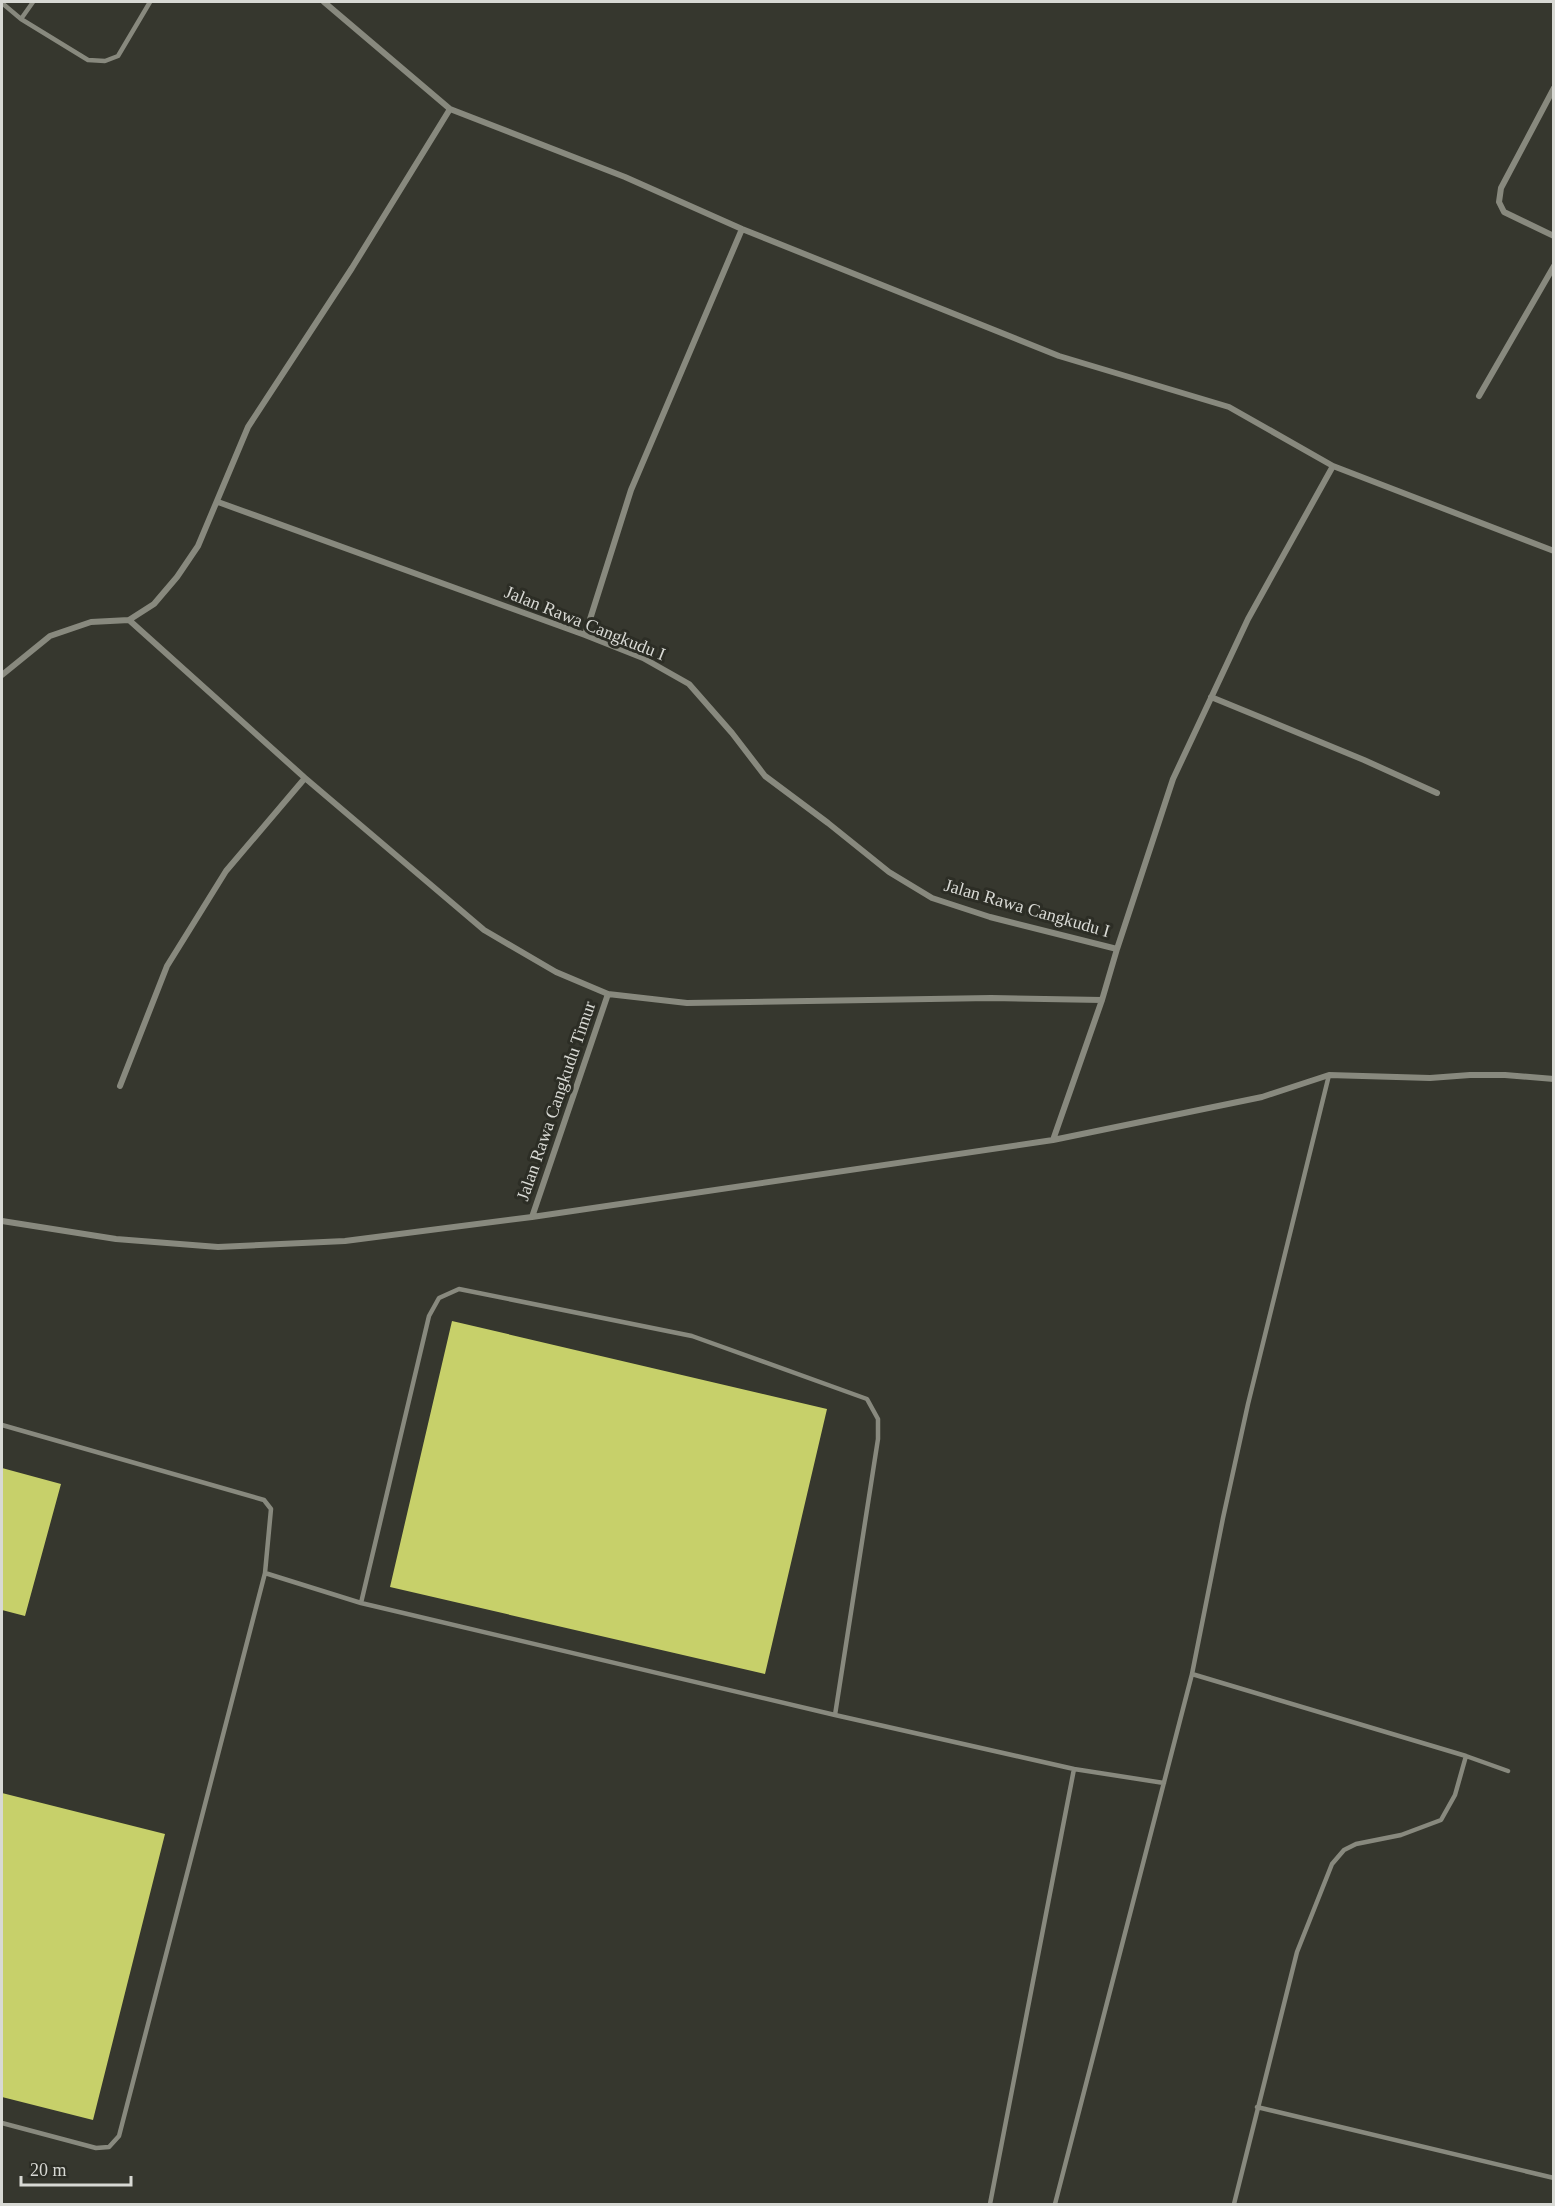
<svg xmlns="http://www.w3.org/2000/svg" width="1555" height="2206" font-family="'Times New Roman',serif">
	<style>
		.building { fill: #c7d06a }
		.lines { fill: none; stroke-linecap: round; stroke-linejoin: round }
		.service { stroke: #88897e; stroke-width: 4.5 }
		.minor { stroke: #88897e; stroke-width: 6 }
		.labels { text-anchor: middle; stroke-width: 6; stroke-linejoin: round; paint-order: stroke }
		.street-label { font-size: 18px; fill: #d8d9d4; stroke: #2c2d25 }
	</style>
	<rect width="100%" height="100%" fill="#36372e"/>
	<!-- building -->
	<path class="building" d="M 452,1321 L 827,1409 L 765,1674 L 390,1587 Z
		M 2,1468 L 61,1484 L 25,1616 L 2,1610 Z
		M 2,1793 L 165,1834 L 93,2120 L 2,2097 Z"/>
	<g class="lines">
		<!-- service -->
		<path class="service" d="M 2,3 L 21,19 L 88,60 L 105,61 L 118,56 L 150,2
			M 21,19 L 33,2
			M 2,1425 L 264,1500 L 271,1509 L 265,1573 L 361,1603 L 835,1715 L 1074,1769 L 990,2204
			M 361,1603 L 429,1316 L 439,1298 L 459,1289 L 692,1336 L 867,1399 L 878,1419 L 878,1439 L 835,1715
			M 1192,1674 L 1466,1756 L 1508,1771
			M 1074,1769 L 1164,1783
			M 1257,2107 L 1554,2178
			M 2,2123 L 96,2148 L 109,2147 L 119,2136 L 265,1573
			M 1055,2204 L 1192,1674 L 1223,1518 L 1248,1404 L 1329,1075
			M 1234,2204 L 1297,1952 L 1332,1864 L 1344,1850 L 1356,1844 L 1401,1835 L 1441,1820 L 1455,1795 L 1466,1756"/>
		<!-- minor -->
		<path class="minor" d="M 324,2 L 450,109 L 625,177 L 742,229 L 1059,356 L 1229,407 L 1333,466
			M 1554,88 L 1501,188 L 1499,202 L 1504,212 L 1554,236
			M 1479,396 L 1554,266
			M 218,502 L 585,635 L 643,658 L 689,684 L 732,733 L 765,776 L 828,823 L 889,872 L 932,898 L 990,917 L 1117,949
			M 129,620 L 305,778 L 484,930 L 556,972 L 608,994 L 687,1003 L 991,998 L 1102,1000
			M 585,635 L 631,490 L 742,229
			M 2,675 L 50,636 L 91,622 L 129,620 L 154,604 L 177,577 L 198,546 L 248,427 L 352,268 L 450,109
			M 1211,697 L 1364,760 L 1437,793
			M 120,1086 L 167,966 L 226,871 L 305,778
			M 1053,1140 L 1102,1000 L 1117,949 L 1173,779 L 1248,619 L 1333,466 L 1554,551
			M 532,1217 L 608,994
			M 2,1221 L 116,1239 L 218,1247 L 345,1241 L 532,1217 L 1053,1140 L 1262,1097 L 1329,1075 L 1430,1078 L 1470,1075 L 1505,1075 L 1554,1079"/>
	</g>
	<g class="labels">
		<!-- street labels -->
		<g class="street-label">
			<text transform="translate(585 623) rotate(22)" y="6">Jalan Rawa Cangkudu I</text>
			<text transform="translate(1027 908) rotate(16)" y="6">Jalan Rawa Cangkudu I</text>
			<text transform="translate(556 1101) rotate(-71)" y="6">Jalan Rawa Cangkudu Timur</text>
		</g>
	</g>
	<!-- border -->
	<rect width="1555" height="2206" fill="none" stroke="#d8d9d4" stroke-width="6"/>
	<!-- scale -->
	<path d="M21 2176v9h110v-9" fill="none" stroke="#d8d9d4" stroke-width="3"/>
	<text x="30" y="2176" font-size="18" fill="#d8d9d4" stroke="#2c2d25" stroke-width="4.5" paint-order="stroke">20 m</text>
</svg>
